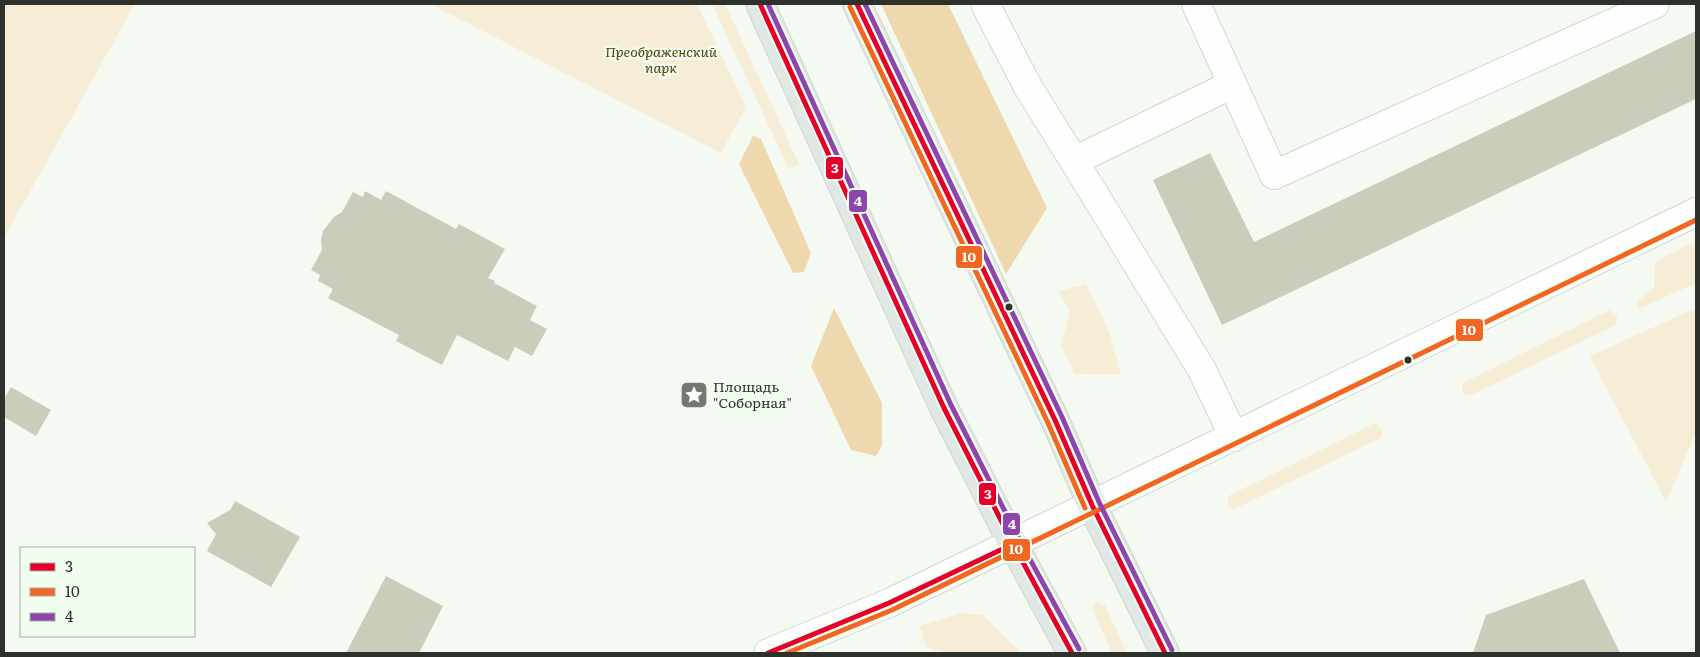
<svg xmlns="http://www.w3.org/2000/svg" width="1700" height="657" font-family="Literata,serif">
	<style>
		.green { fill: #f7ecd5 }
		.forest { fill: #eed8ae }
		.building { fill: #cacdba }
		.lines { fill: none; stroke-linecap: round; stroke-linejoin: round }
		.minor-casing { stroke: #d1d7d0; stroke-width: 30 }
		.major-casing { stroke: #d1d5d0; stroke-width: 30 }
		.minor { stroke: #fdfefd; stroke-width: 28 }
		.major { stroke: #e0e8e5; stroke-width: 28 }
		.bus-1-casing { stroke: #f1feef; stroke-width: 9 }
		.bus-2-casing { stroke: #f1feef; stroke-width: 9 }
		.bus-3-casing { stroke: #f1feef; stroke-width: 9 }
		.bus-1 { stroke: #e4002b; stroke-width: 5 }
		.bus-2 { stroke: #f26522; stroke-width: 5 }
		.bus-3 { stroke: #8e44ad; stroke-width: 5 }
		.bus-dot { fill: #2d332c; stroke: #f1feef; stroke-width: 2 }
		.labels { text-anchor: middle; stroke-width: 5; stroke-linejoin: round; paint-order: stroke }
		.park-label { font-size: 14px; font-style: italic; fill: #5b3d01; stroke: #f1feef }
		.poi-label { font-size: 14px; fill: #2d332c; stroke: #f1feef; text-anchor: start }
		.line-badge { stroke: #f1feef; stroke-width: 2 }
		.badge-label { font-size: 14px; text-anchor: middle; font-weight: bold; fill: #fff }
	</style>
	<rect width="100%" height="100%" fill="#f4faf2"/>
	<!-- green -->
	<path class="green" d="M 4,4 L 135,4 L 4,238 Z
		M 430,4 L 697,4 L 746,107 L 721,153 Z
		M 712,4 L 725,4 L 799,164 L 789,169 Z
		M 1696,241 L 1696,283 L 1639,309 L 1637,301 L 1654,288 L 1655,262 Z
		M 1086,284 L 1110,334 L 1121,374 L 1074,374 L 1061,345 L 1070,312 L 1059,291 Z
		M 1696,308 L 1696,432 L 1666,502 L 1590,356 Z
		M 1610,310 L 1617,316 L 1616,325 L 1469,396 L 1462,392 L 1462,383 Z
		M 1375,423 L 1382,430 L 1381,438 L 1234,509 L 1228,505 L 1228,496 Z
		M 1096,602 L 1105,605 L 1127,653 L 1112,653 L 1092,609 Z
		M 961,613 L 983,615 L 1021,653 L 946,653 L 926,647 L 920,626 Z"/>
	<!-- forest -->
	<path class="forest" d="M 881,4 L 948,4 L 1047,208 L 1006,274 Z
		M 753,136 L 761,139 L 811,253 L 804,272 L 793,273 L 739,164 Z
		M 834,308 L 882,403 L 882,445 L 876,456 L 851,450 L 811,366 Z"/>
	<!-- building -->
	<path class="building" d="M 1696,31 L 1696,99 L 1222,325 L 1153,180 L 1210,153 L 1254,242 Z
		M 365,191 L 381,200 L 386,191 L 456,229 L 459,224 L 505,249 L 488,278 L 495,281 L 494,283 L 537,306 L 530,320 L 547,329 L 532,356 L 515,347 L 508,361 L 457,335 L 442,365 L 396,341 L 399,335 L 328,298 L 333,289 L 318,281 L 320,275 L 311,270 L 322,250 L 321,240 L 323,231 L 334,217 L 342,212 L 353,192 L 363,197 Z
		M 11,387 L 51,410 L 36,436 L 4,417 L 4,399 Z
		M 235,501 L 300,537 L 271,587 L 207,551 L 216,534 L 207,523 L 230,510 Z
		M 386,576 L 443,606 L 419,653 L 346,653 Z
		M 1584,579 L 1620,653 L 1473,653 L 1486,615 Z"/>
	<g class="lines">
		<defs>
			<path id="minor" d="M 985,4 L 1028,87 L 1074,161
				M 1196,4 L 1274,175 L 1655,4
				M 1233,84 L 1074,161 L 1202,370 L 1234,437
				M 768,653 L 889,603 L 1696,212"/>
			<path id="major" d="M 760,4 L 944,408 L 1013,544 L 1072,653
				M 857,4 L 1055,420 L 1092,505 L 1165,653"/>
		</defs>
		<!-- minor casing -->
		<use href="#minor" class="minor-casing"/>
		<!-- major casing -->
		<use href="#major" class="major-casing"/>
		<!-- minor -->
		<use href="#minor" class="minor"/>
		<!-- major -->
		<use href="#major" class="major"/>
		<defs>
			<path id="bus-1" d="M 760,4 L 944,408 L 1013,544 L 1072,653
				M 857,4 L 1055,420 L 1092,505 L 1165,653
				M 768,653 L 889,603 L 1013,544"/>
			<path id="bus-2" d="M 850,7 L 1048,423 L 1085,508
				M 787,653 L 892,610 L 1696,220"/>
			<path id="bus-3" d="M 768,4 L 951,405 L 1020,541 L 1079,649
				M 865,4 L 1062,417 L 1099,502 L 1172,650"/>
		</defs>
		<!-- bus-1 casing -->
		<use href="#bus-1" class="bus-1-casing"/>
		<!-- bus-2 casing -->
		<use href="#bus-2" class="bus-2-casing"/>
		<!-- bus-3 casing -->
		<use href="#bus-3" class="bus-3-casing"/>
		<!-- bus-1 -->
		<use href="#bus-1" class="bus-1"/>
		<!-- bus-2 -->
		<use href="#bus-2" class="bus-2"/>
		<!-- bus-3 -->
		<use href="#bus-3" class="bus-3"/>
	</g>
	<!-- icons -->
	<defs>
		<symbol id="sight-square" viewBox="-11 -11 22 22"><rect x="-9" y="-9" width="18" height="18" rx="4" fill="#737971" stroke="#f1feef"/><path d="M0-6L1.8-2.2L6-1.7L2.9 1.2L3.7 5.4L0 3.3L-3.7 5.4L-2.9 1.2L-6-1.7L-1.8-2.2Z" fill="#fff"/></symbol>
	</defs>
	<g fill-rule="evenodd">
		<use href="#sight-square" x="678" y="379" width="32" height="32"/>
	</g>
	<!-- markers -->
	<g class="bus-dot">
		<circle cx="1009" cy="307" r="4.5"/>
		<circle cx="1408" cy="360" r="4.5"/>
	</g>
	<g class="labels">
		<!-- park labels -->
		<g class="park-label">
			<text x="661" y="57">Преображенский<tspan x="661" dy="16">парк</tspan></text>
		</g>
		<!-- poi labels -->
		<g class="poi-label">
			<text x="713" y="392">Площадь<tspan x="713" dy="16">"Соборная"</tspan></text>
		</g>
	</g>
	<g class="line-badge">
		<rect x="825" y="156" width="19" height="24" rx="5" fill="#e4002b"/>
		<rect x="848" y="189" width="20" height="24" rx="5" fill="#8e44ad"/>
		<rect x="955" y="245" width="28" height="24" rx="5" fill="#f26522"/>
		<rect x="1455" y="318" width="29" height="24" rx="5" fill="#f26522"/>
		<rect x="978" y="482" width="19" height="24" rx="5" fill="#e4002b"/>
		<rect x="1002" y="512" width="19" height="24" rx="5" fill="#8e44ad"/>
		<rect x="1002" y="538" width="29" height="24" rx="5" fill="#f26522"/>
	</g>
	<g class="badge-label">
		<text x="835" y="173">3</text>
		<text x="858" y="206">4</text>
		<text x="969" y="262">10</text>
		<text x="1469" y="335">10</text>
		<text x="988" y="499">3</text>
		<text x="1012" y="529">4</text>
		<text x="1016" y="554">10</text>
	</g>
	<!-- border -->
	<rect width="1700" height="657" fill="none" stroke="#2d332c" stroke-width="10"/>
	<!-- legend -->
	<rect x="20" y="547" width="175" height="90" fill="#f1feef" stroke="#a3ada1"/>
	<rect x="30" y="563" width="25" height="8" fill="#e4002b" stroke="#a3ada1"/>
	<text x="65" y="572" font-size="15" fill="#2d332c">3</text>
	<rect x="30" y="588" width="25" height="8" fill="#f26522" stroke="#a3ada1"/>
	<text x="65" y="597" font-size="15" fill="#2d332c">10</text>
	<rect x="30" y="613" width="25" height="8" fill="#8e44ad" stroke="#a3ada1"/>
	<text x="65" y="622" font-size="15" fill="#2d332c">4</text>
</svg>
